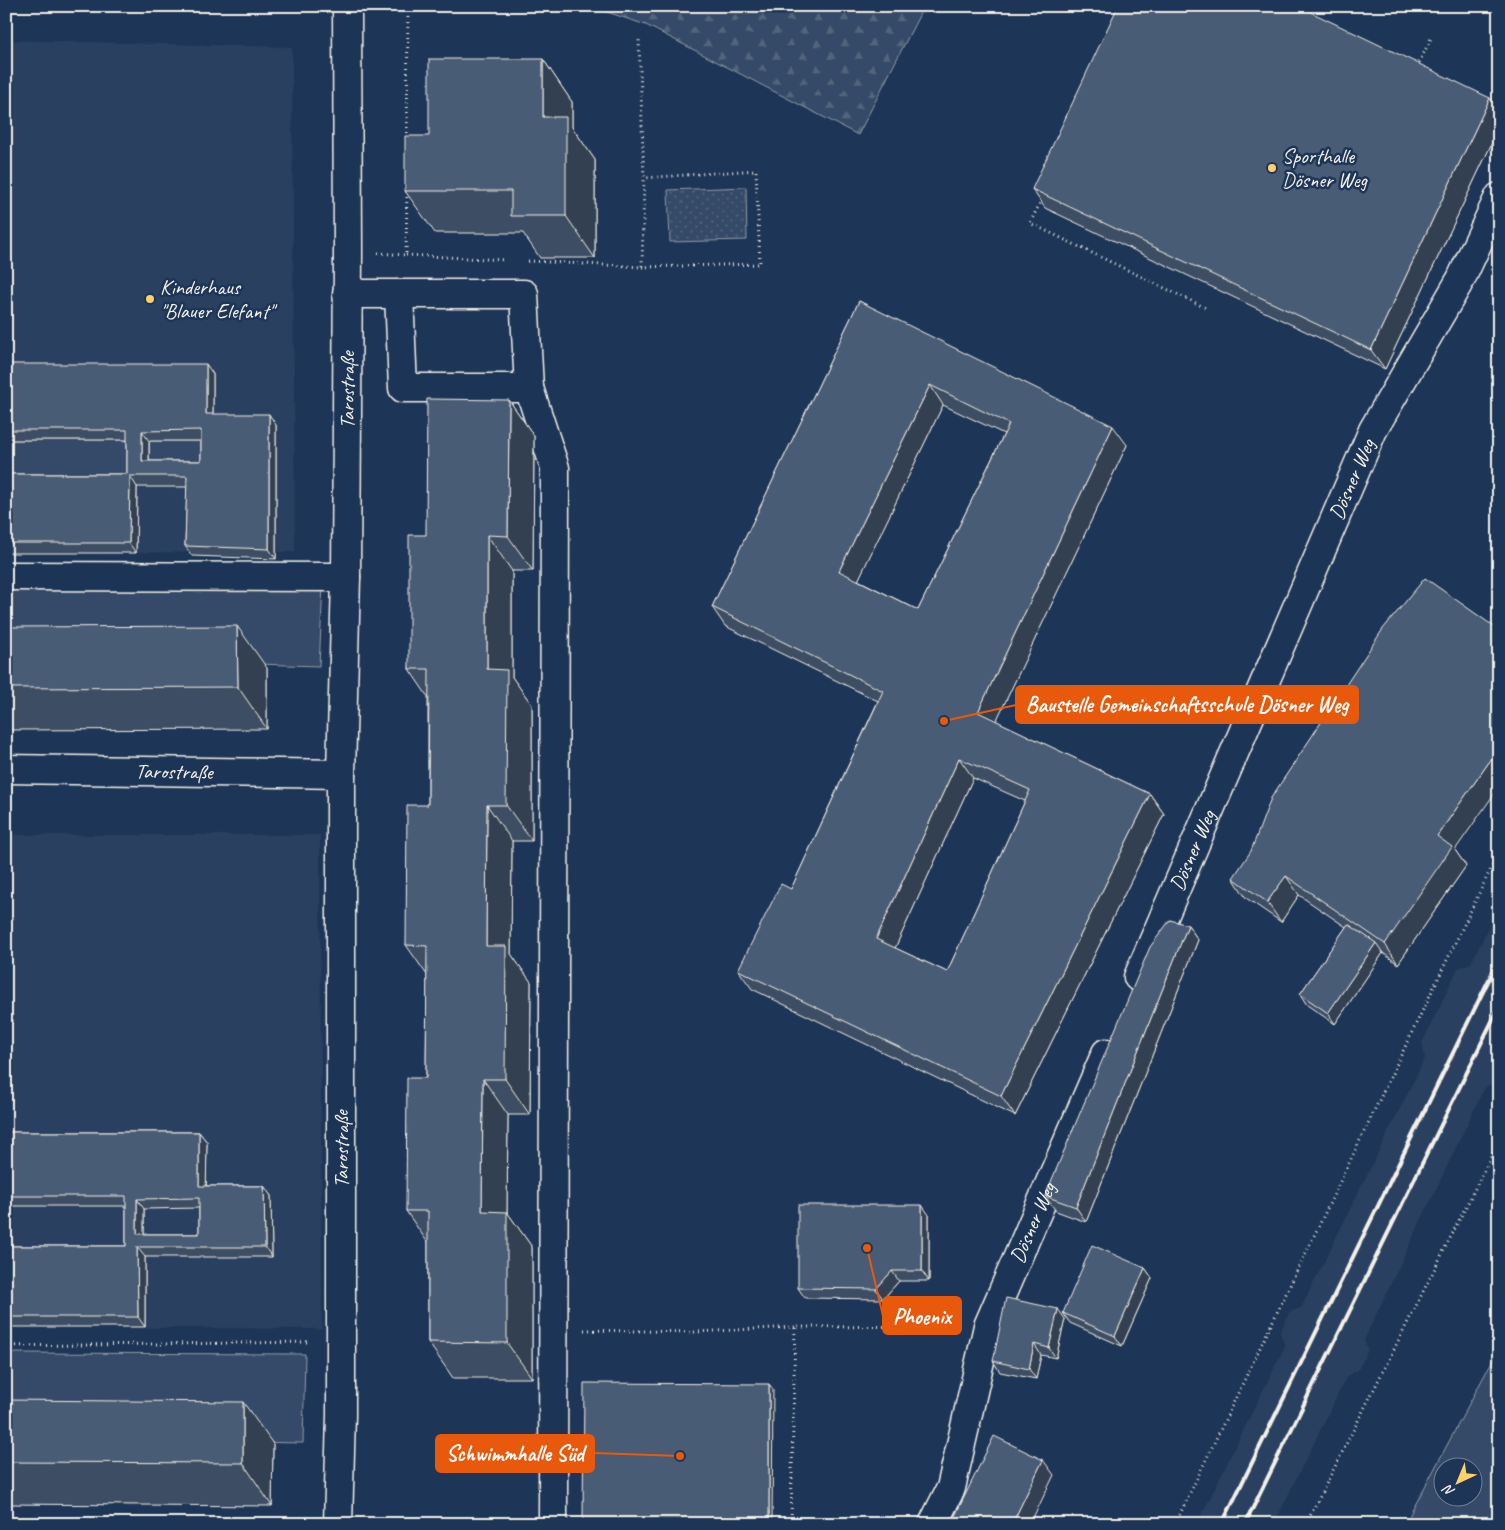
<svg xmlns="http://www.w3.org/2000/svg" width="1505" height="1530" font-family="Caveat,sans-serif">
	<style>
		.built { fill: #2a4060 }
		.green { fill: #354a67; stroke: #949ea8; fill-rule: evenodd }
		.forest { fill: url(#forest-firs); stroke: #949ea8 }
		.park { fill: url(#park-dots); stroke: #949ea8 }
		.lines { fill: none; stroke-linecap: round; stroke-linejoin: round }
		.minor-casing { stroke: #f4f1e8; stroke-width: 31 }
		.path { stroke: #f4f1e8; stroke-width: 3; stroke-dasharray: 1 4; stroke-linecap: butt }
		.minor { stroke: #1d3557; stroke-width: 28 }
		.rail { stroke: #f4f1e8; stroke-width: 4 }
		.wall { fill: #3e4e64; stroke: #f4f1e8; fill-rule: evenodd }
		.shaded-wall { fill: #324051; stroke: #f4f1e8 }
		.building { fill: #485b74; stroke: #f4f1e8; fill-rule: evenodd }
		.poi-dot { fill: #ffd166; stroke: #1d3557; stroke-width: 2 }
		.labels { text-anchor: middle; stroke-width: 5; stroke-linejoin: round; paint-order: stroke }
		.poi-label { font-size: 21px; fill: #f4f1e8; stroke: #1d3557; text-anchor: start }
		.street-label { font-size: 21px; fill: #f4f1e8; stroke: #1d3557 }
		.leader { fill: none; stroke: #e8590c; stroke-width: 2 }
		.callout-dot { fill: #e8590c; stroke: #1d3557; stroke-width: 2 }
		.callout { fill: #e8590c; stroke: #e8590c; stroke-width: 2 }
		.callout-label { font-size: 22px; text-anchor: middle; font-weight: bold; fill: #fff }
	</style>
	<defs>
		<pattern id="forest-firs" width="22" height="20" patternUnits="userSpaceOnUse" patternTransform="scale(1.25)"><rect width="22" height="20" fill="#354a67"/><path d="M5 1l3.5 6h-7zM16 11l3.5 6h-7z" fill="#53657d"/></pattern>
		<pattern id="park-dots" width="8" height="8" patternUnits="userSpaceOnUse" patternTransform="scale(1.25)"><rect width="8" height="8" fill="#354a67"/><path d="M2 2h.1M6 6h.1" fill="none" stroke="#53657d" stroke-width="1.8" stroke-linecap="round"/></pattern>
	</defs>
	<rect width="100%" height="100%" fill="#1d3557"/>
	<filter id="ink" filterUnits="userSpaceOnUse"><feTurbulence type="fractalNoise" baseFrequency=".02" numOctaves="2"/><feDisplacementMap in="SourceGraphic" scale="10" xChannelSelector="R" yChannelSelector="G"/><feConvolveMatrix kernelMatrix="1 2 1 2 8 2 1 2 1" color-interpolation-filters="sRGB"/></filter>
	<g filter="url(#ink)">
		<!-- built -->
		<path class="built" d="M 6,40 L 292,47 L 295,552 L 6,553 Z
			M 6,835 L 320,835 L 322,1329 L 6,1327 Z
			M 1499,906 L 1499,1081 L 1485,1087 L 1364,1340 L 1368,1350 L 1358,1370 L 1347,1376 L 1274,1524 L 1197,1524 L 1285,1346 L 1280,1333 L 1289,1312 L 1301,1308 L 1425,1058 L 1422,1043 L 1458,968 L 1471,963 Z"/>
		<!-- green -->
		<path class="green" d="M 6,440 L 134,440 L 134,484 L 6,484 Z
			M 149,441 L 208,441 L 208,471 L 149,471 Z
			M 6,582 L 323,585 L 319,666 L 6,656 Z
			M 1499,1348 L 1499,1524 L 1406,1522 ZM 1442,1468 L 1472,1468 L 1472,1498 L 1442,1498 Z
			M 6,1353 L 305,1354 L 303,1443 L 6,1438 Z"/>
		<!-- forest -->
		<path class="forest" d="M 589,6 L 924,6 L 858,135 L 646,25 Z"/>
		<!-- park -->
		<path class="park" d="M 746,187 L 747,240 L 670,242 L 668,190 Z"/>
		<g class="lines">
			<defs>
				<g id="minor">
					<path d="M 347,294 L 524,294 L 529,388 L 555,468 L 553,1524"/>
					<path d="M 399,294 L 403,388 L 529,388"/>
					<path d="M 6,576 L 346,577"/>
					<path id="s1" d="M 6,769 L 341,774"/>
					<path id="s2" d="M 1138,977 L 1373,430 L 1461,279 L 1499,197"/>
					<path id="s3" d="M 338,1524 L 341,1415 L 341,774 L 346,577 L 348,251 L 347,6"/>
					<path id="s4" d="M 933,1524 L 951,1488 L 988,1326 L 1106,1053"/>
				</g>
			</defs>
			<!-- minor casing -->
			<use href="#minor" class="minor-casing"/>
			<!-- path -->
			<path class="path" d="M 1498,6 L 1499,7
				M 1417,67 L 1431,38
				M 407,138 L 408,6
				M 1042,199 L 1030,223 L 1208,309
				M 378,253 L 406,255 L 407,189
				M 406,255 L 505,260
				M 528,261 L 642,267 L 644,178 L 639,39
				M 642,267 L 760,264 L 756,170 L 644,178
				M 584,1330 L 694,1332 L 795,1327
				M 6,1346 L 311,1342
				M 791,1524 L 795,1327 L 955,1326
				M 1175,1524 L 1499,852
				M 1306,1524 L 1499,1141"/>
			<!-- minor -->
			<use href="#minor" class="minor"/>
			<!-- rail -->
			<path class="rail" d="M 1222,1524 L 1499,959
				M 1245,1524 L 1499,1007"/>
		</g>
		<!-- wall -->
		<path class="wall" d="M 543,59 L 572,102 L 572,127 L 595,160 L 595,258 L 540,258 L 523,233 L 435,233 L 405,191 L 429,136 Z
			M 1490,98 L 1499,110 L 1499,128 L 1385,369 L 1045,208 L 1032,189 Z
			M 859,301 L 1127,445 L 996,721 L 1150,794 L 1164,814 L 1015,1116 L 752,989 L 738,970 L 791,889 L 878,701 L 725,626 L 712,607 ZM 943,405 L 1004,434 L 918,610 L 858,580 ZM 973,778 L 1025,801 L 947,972 L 895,948 Z
			M 6,364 L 213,374 L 213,414 L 276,425 L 276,559 L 192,556 L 185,546 L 187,487 L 137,487 L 136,553 L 6,553 L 6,474 L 127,474 L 127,440 L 6,440 ZM 149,441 L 201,441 L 201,461 L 149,461 Z
			M 509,400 L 534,436 L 533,571 L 512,571 L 512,677 L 532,705 L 532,841 L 512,841 L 511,954 L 531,982 L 530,1115 L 508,1115 L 507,1212 L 532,1247 L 532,1378 L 453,1378 L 428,1342 L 428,1243 L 406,1211 L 426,1078 L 427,975 L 406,945 L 428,805 L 428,697 L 409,669 L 426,535 Z
			M 6,627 L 267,668 L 267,729 L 6,730 Z
			M 1455,850 L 1466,866 L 1398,964 L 1383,953 L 1335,1024 L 1307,1005 L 1300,994 L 1346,927 L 1299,895 L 1281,922 L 1246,898 L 1233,878 Z
			M 1188,925 L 1198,940 L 1086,1222 L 1056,1211 L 1045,1196 Z
			M 6,1132 L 199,1132 L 207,1142 L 206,1186 L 264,1186 L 271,1196 L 272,1257 L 145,1257 L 145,1327 L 6,1327 L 6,1246 L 126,1246 L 126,1206 L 6,1206 ZM 199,1208 L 199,1234 L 144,1234 L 144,1209 Z
			M 929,1215 L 929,1281 L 899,1281 L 883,1299 L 805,1298 L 798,1288 Z
			M 1145,1268 L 1152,1278 L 1122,1346 L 1070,1323 L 1063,1313 Z
			M 1065,1319 L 1056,1358 L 1041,1355 L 1036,1379 L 1000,1372 L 993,1361 Z
			M 6,1400 L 273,1444 L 272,1506 L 6,1504 Z"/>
		<!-- shaded-wall -->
		<path class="shaded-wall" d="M 543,59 L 572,102 L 572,127 L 595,160 L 595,258 L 566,216 L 543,117 Z
			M 1490,98 L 1499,110 L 1499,128 L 1385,369 L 1371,350 Z
			M 206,364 L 213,374 L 213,424 L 206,414 Z
			M 930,385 L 943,405 L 853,591 L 839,571 Z
			M 509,400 L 534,436 L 533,571 L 508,536 Z
			M 269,414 L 276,425 L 276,559 L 269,549 Z
			M 1113,426 L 1127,445 L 991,732 L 978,712 Z
			M 142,431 L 149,441 L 149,471 L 142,461 Z
			M 130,476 L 137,487 L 136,553 L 129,543 Z
			M 487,535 L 512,571 L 512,677 L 532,705 L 532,841 L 506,805 L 487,669 Z
			M 237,626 L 267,668 L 267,729 L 238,687 Z
			M 1499,748 L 1499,787 L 1455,850 L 1466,866 L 1398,964 L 1385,944 L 1437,836 Z
			M 959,758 L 973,778 L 890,959 L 876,939 Z
			M 1150,794 L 1164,814 L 1015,1116 L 1001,1096 Z
			M 487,805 L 512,841 L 511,954 L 531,982 L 530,1115 L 505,1079 L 486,946 Z
			M 1286,876 L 1299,895 L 1281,922 L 1267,902 Z
			M 1188,925 L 1198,940 L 1086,1222 L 1076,1207 Z
			M 1376,943 L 1383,953 L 1335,1024 L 1328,1013 Z
			M 483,1079 L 508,1115 L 507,1212 L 532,1247 L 532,1378 L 507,1343 L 482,1211 Z
			M 199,1132 L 207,1142 L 206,1196 L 199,1186 Z
			M 264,1186 L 271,1196 L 272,1257 L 265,1247 Z
			M 137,1199 L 144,1209 L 144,1244 L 137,1234 Z
			M 922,1205 L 929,1215 L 929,1281 L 922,1271 Z
			M 137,1247 L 145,1257 L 145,1327 L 138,1317 Z
			M 1145,1268 L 1152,1278 L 1122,1346 L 1115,1336 Z
			M 892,1271 L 899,1281 L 883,1299 L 876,1289 Z
			M 1058,1309 L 1065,1319 L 1056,1358 L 1049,1348 Z
			M 1034,1344 L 1041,1355 L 1036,1379 L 1029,1369 Z
			M 769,1384 L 773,1389 L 772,1524 L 769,1524 Z
			M 243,1402 L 273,1444 L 272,1506 L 243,1463 Z
			M 1043,1460 L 1054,1475 L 1030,1524 L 1012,1524 Z"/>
		<!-- building -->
		<path class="building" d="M 1118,6 L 1298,6 L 1490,98 L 1371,350 L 1032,189 Z
			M 429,59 L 543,59 L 543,117 L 566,117 L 566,216 L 511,216 L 511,191 L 405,191 L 405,136 L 429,136 Z
			M 859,301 L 1113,426 L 978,712 L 1150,794 L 1001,1096 L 738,970 L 781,884 L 791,889 L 883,691 L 712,607 ZM 930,385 L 1009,424 L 918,610 L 839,571 ZM 959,758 L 1030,790 L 947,972 L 876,939 Z
			M 6,364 L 206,364 L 206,414 L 269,414 L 269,549 L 185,546 L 187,476 L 130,476 L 129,543 L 6,543 L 6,474 L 127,474 L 127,430 L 6,430 ZM 201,430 L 201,461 L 142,461 L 142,431 Z
			M 427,399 L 509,400 L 508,536 L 487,535 L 487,669 L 507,670 L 506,805 L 487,805 L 486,946 L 506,946 L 505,1079 L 483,1079 L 482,1211 L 507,1212 L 507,1343 L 428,1342 L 428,1211 L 406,1211 L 407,1078 L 426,1078 L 427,946 L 406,945 L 407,805 L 428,805 L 429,669 L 409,669 L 409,535 L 426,535 Z
			M 1425,578 L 1499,630 L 1499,748 L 1437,836 L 1452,847 L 1385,944 L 1286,876 L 1267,902 L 1233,878 L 1251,851 L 1271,798 L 1383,629 Z
			M 237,626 L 238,687 L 6,688 L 6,627 Z
			M 1170,920 L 1188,925 L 1076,1207 L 1045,1196 L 1150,947 Z
			M 1348,924 L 1376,943 L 1328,1013 L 1300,994 Z
			M 6,1132 L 199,1132 L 199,1186 L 264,1186 L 265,1247 L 137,1247 L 138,1317 L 6,1317 L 6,1246 L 126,1246 L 126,1196 L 6,1196 ZM 199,1198 L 199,1234 L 137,1234 L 137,1199 Z
			M 798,1205 L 922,1205 L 922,1271 L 892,1271 L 876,1289 L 798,1288 Z
			M 1092,1245 L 1145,1268 L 1115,1336 L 1063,1313 Z
			M 1006,1298 L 1058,1309 L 1049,1348 L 1034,1344 L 1029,1369 L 993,1361 Z
			M 584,1383 L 769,1384 L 769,1524 L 583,1524 Z
			M 6,1400 L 243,1402 L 243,1463 L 6,1462 Z
			M 994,1436 L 1043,1460 L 1012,1524 L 951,1524 Z"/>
	</g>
	<!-- markers -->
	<g class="poi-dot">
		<circle cx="1272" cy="168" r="5"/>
		<circle cx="150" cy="299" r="5"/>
	</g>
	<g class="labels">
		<!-- poi labels -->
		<g class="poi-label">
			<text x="1282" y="163">Sporthalle<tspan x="1282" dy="24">Dösner Weg</tspan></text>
			<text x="160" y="294">Kinderhaus<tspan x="160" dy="24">"Blauer Elefant"</tspan></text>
		</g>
		<!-- street labels -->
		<g class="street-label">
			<text dy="7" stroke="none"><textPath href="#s3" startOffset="1134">Tarostraße</textPath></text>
			<text dy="7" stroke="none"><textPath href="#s2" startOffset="542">Dösner Weg</textPath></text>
			<text dy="7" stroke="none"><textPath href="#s1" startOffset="168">Tarostraße</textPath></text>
			<text dy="7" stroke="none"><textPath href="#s2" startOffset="138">Dösner Weg</textPath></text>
			<text transform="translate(341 1149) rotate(-90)" y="7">Tarostraße</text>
			<text dy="7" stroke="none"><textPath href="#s4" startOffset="319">Dösner Weg</textPath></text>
		</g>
	</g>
	<!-- callouts -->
	<path class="leader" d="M944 721L1016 705M867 1248L883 1316M680 1456L594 1453"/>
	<g class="callout-dot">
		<circle cx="944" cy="721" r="5"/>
		<circle cx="867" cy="1248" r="5"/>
		<circle cx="680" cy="1456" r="5"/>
	</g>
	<g class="callout">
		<rect x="1016" y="686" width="342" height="37" rx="5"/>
		<rect x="883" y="1297" width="78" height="37" rx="5"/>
		<rect x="436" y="1435" width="158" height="37" rx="5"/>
	</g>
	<g class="callout-label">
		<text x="1187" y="712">Baustelle Gemeinschaftsschule Dösner Weg</text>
		<text x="922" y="1324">Phoenix</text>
		<text x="515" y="1461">Schwimmhalle Süd</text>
	</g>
	<!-- margin -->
	<rect width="1505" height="1530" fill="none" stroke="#1d3557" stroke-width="25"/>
	<rect x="12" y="12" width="1480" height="1505" fill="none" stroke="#f4f1e8" stroke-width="2" filter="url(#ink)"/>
	<!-- north arrow -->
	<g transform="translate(1458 1482) rotate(224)"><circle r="24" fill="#1d3557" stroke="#738091"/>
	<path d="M0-4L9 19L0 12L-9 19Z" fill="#ffd166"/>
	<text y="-8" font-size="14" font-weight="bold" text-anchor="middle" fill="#f4f1e8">N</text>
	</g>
</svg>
